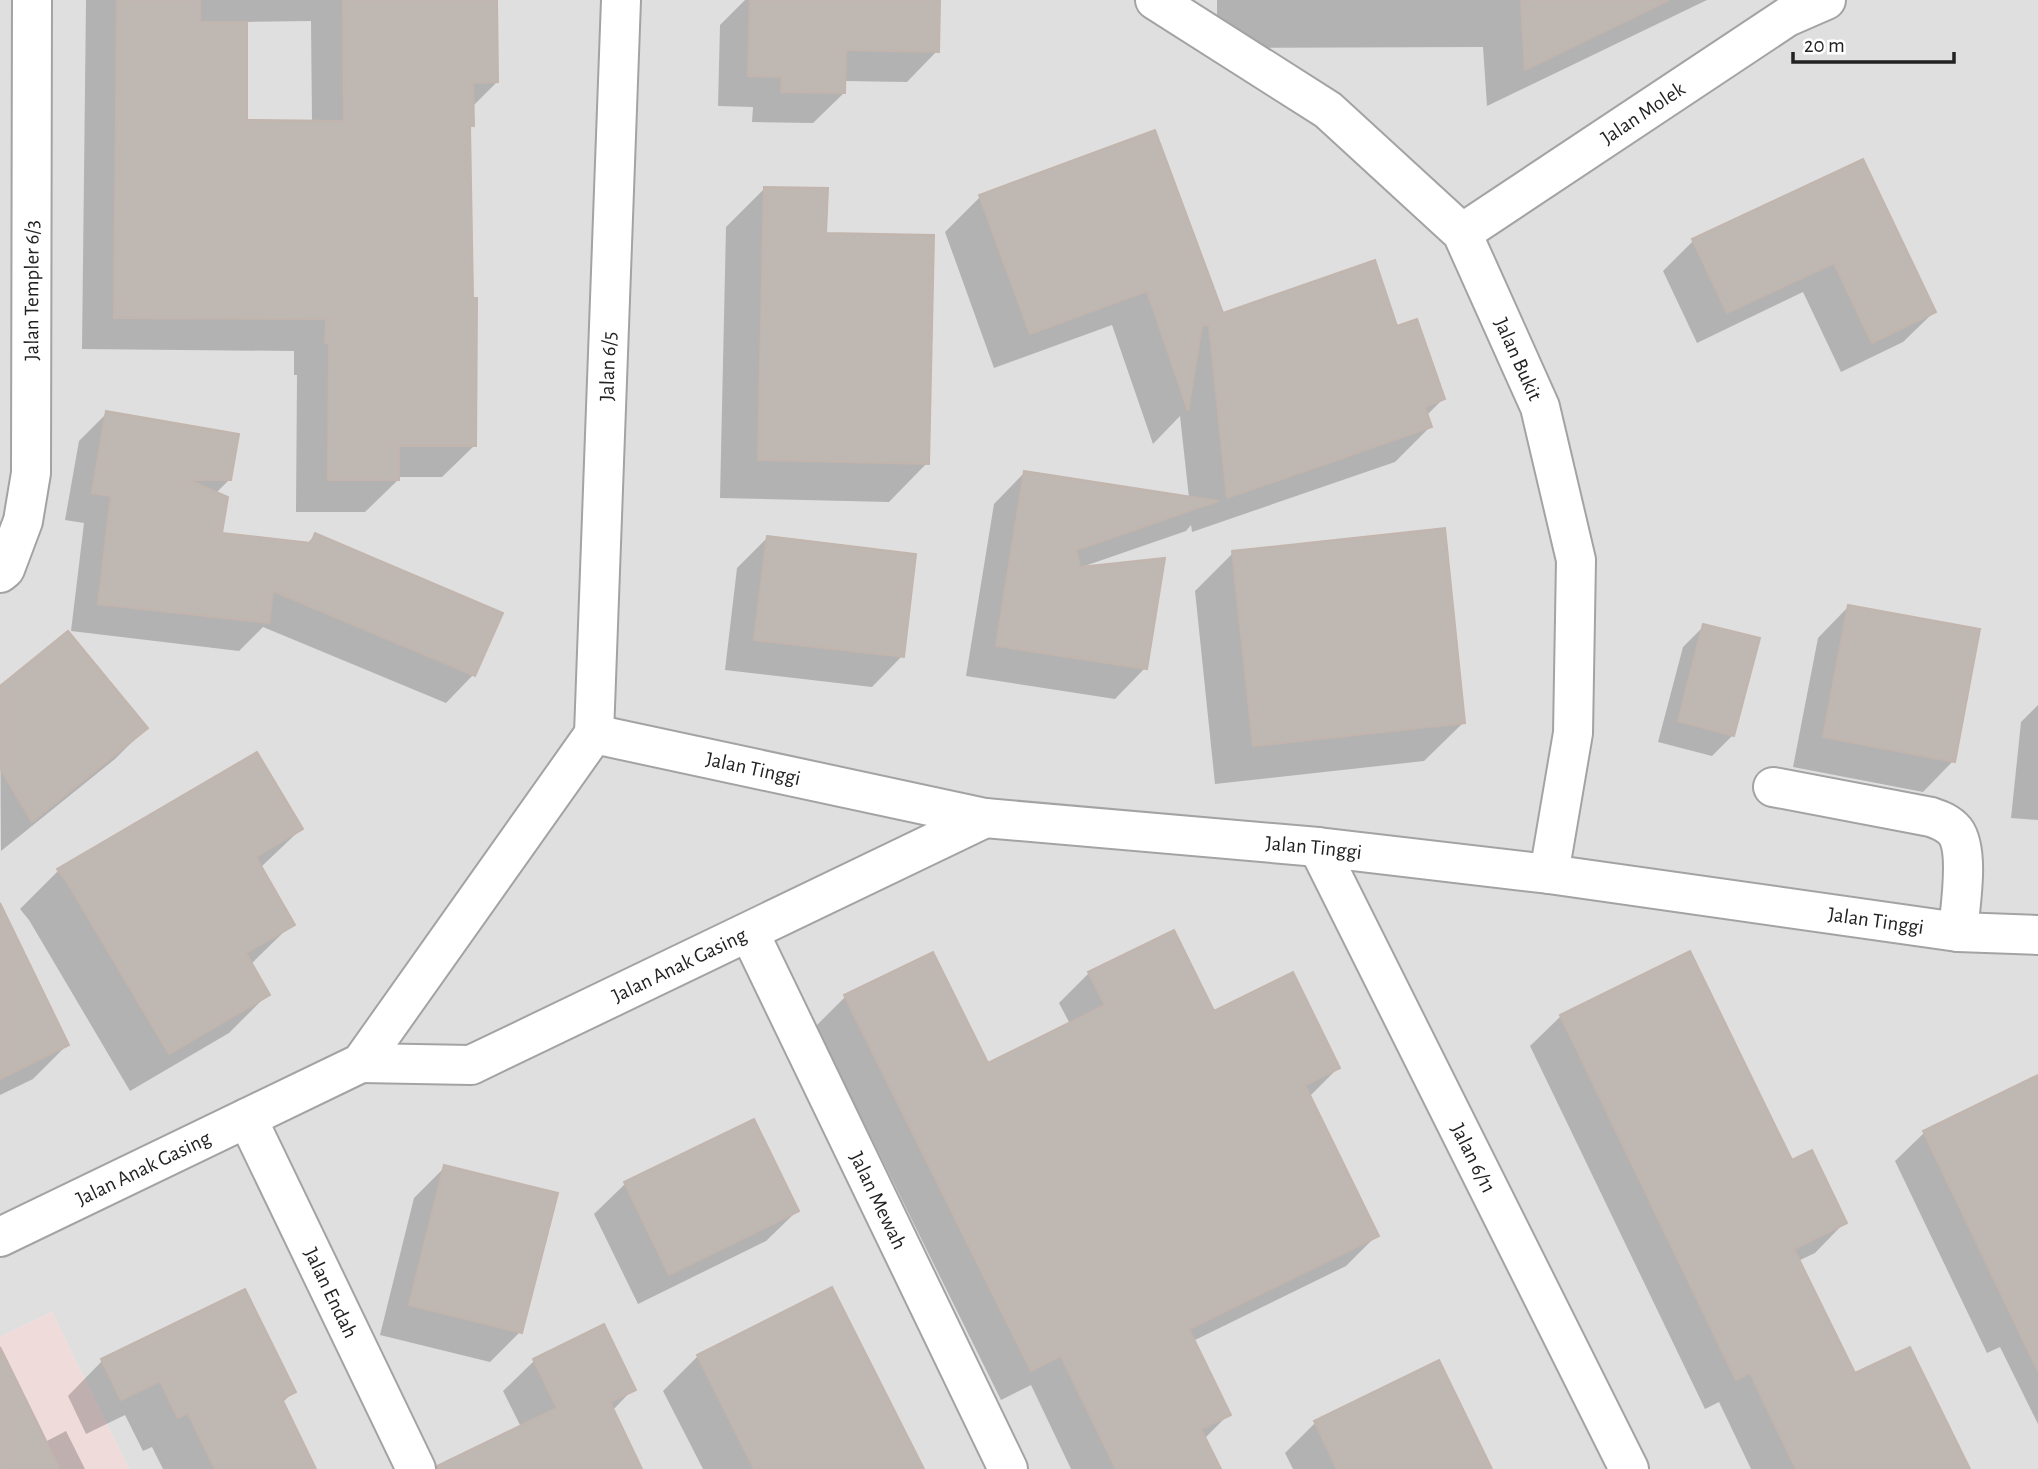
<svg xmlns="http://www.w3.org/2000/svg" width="2038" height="1469" font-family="'Alegreya Sans',sans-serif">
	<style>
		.residential { fill: #e0dfdf }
		.commercial { fill: #f0dbdb }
		.shadow { fill: #0003; fill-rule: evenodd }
		.building { fill: #bfb8b2; stroke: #c2b5ad; stroke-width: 2 }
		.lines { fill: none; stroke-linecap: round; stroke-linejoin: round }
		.minor-casing { stroke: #a3a3a3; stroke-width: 42 }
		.minor { stroke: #fff; stroke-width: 38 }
		.labels { text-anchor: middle; stroke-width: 5; stroke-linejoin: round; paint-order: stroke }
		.street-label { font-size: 21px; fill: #222; stroke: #fff }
	</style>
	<rect width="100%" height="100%" fill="#f1eeea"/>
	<!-- residential -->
	<path class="residential" d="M 0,0 L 2038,0 L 2038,1469 L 129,1469 L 52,1312 L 0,1337 Z"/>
	<!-- commercial -->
	<path class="commercial" d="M 52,1312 L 129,1469 L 0,1469 L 0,1337 Z"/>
	<!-- shadow -->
	<path class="shadow" d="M 86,0 L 496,0 L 497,82 L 472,107 L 472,126 L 468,129 L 475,445 L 442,477 L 398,477 L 398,480 L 365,512 L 296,512 L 297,375 L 294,375 L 294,351 L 82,349 ZM 311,21 L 312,123 L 245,122 L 245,22 Z
		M 745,0 L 938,0 L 937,51 L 907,82 L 844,81 L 844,93 L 813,123 L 752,122 L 753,107 L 718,106 L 720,25 Z
		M 1217,0 L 1707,0 L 1487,106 L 1483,47 L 1217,48 Z
		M 1862,161 L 1934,312 L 1903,342 L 1841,372 L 1803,292 L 1697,343 L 1663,271 L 1693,241 Z
		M 764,189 L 824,235 L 927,463 L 889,502 L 720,498 L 726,227 Z
		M 980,197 L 1222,315 L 1396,328 L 1443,399 L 1427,415 L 1430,427 L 1395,462 L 1192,532 L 1191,525 L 1186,531 L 1079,568 L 1145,668 L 1115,699 L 966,676 L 994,504 L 1024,473 L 1189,498 L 1180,416 L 1153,444 L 1112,325 L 994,368 L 945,232 Z
		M 107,413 L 230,479 L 216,493 L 220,534 L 307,544 L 315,535 L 501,614 L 473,675 L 446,703 L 263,627 L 239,651 L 71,631 L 84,523 L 65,520 L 79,441 Z
		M 767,538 L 902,656 L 872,687 L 725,670 L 737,568 Z
		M 1233,553 L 1463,723 L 1424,761 L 1215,784 L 1195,591 Z
		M 1848,607 L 1953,761 L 1923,792 L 1793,767 L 1818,638 Z
		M 1704,626 L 1733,735 L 1712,756 L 1658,742 L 1683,647 Z
		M 0,688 L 146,728 L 115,759 L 1,851 Z
		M 2038,705 L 2038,820 L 2011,818 L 2021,722 Z
		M 257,754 L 301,829 L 260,868 L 292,924 L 250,965 L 268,994 L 229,1033 L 130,1091 L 29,920 L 20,909 L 58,871 Z
		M 0,912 L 67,1045 L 33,1079 L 0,1095 Z
		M 1089,973 L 1213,1013 L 1338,1068 L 1309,1097 L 1376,1236 L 1346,1266 L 1193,1341 L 1229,1414 L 1204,1439 L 1219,1469 L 1071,1469 L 1031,1385 L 1001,1400 L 816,1026 L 846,996 L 987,1065 L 1070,1024 L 1059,1003 Z
		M 1561,1016 L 1791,1163 L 1845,1222 L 1815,1253 L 1798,1261 L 1854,1376 L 1968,1469 L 1751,1469 L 1719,1402 L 1705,1409 L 1530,1046 Z
		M 2038,1077 L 2038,1424 L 2000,1347 L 1987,1353 L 1895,1161 L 1924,1133 Z
		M 753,1121 L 797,1211 L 766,1241 L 638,1304 L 594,1214 L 625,1184 Z
		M 445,1167 L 520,1332 L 490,1362 L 380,1335 L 414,1198 Z
		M 603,1327 L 633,1389 L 612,1411 L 640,1469 L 463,1469 L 521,1427 L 503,1391 L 534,1361 Z
		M 698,1356 L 924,1469 L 703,1469 L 663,1391 Z
		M 102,1361 L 293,1392 L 282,1403 L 314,1469 L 163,1469 L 152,1447 L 143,1451 L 125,1415 L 86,1434 L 68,1396 Z
		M 1438,1363 L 1475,1469 L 1293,1469 L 1285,1453 L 1315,1423 Z
		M 0,1395 L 45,1442 L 66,1431 L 85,1469 L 0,1469 Z"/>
	<!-- building -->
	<path class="building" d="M 117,0 L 200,0 L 200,22 L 247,22 L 247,120 L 344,121 L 343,0 L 497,0 L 498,82 L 473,83 L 474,126 L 470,126 L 473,298 L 477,298 L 476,446 L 399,446 L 399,480 L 328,480 L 329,343 L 325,343 L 326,319 L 114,318 Z
		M 750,0 L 940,0 L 939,52 L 846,50 L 845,93 L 781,92 L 782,77 L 748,76 Z
		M 1521,0 L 1669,0 L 1525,70 Z
		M 1155,130 L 1223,313 L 1375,260 L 1397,326 L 1417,319 L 1445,399 L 1425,407 L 1432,427 L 1227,498 L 1209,325 L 1202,325 L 1188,411 L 1147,291 L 1030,334 L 979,195 Z
		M 1863,159 L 1936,312 L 1872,343 L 1834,263 L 1727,313 L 1692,239 Z
		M 764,187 L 828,188 L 826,233 L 934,235 L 929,464 L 758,460 Z
		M 106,411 L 239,434 L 231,480 L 189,480 L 228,497 L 222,533 L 311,543 L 315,533 L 503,613 L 475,676 L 273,591 L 269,623 L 98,604 L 111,496 L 92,493 Z
		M 1024,471 L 1218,501 L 1076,550 L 1080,567 L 1165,558 L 1147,669 L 996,646 Z
		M 1445,528 L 1465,723 L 1253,746 L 1232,551 Z
		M 767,536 L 916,554 L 904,657 L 754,640 Z
		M 1848,605 L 1980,629 L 1955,762 L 1823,737 Z
		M 1703,624 L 1760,638 L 1734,736 L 1678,721 Z
		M 68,631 L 148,728 L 32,822 L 0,768 L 0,686 Z
		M 257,752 L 303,829 L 256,857 L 295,925 L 246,953 L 270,995 L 169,1054 L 67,882 L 57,869 Z
		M 0,903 L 69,1045 L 0,1079 Z
		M 1174,930 L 1214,1011 L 1293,972 L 1340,1068 L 1305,1085 L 1379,1236 L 1189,1329 L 1231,1415 L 1201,1429 L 1221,1469 L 1116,1469 L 1061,1356 L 1031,1371 L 844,995 L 933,952 L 988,1063 L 1105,1005 L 1088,972 Z
		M 1690,951 L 1792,1160 L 1812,1150 L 1847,1223 L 1794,1249 L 1855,1373 L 1910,1347 L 1970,1469 L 1796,1469 L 1750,1373 L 1736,1380 L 1560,1015 Z
		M 2038,1075 L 2038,1371 L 1923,1131 Z
		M 754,1119 L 799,1211 L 669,1275 L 624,1182 Z
		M 444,1165 L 558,1193 L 522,1333 L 409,1305 Z
		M 832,1287 L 924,1469 L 754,1469 L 697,1355 Z
		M 245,1289 L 296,1392 L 282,1399 L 316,1469 L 215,1469 L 188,1413 L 178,1418 L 160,1381 L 121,1400 L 101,1359 Z
		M 604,1324 L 636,1390 L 610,1402 L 642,1469 L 438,1469 L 437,1466 L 557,1408 L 533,1359 Z
		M 0,1347 L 60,1469 L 0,1469 Z
		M 1439,1360 L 1492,1469 L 1337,1469 L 1314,1421 Z"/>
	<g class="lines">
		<defs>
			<g id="minor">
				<path id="s1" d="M 1155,0 L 1328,110 L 1462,233 L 1540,407 L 1576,560 L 1573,733 L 1549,874"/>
				<path id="s2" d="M 1462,233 L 1787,17 L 1826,0"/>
				<path id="s3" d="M 0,573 L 5,569 L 23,521 L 31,473 L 32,0"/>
				<path id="s4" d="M 594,734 L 985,818 L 1318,847 L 1549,874 L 1958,932 L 2038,935"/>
				<path id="s5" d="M 594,734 L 621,0"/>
				<path d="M 1773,787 L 1931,817 C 1940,820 1948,823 1955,831 C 1970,851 1960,907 1958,932"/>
				<path id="s6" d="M 1318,847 L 1629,1469"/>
				<path id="s7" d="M 749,932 L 1008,1469"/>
				<path id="s8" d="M 361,1063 L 471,1065 L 985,818"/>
				<path id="s9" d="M 247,1118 L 416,1469"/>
				<path id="s10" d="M 0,1237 L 361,1063 L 594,734"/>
			</g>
		</defs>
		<!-- minor casing -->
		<use href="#minor" class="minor-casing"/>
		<!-- minor -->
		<use href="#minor" class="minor"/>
	</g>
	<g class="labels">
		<!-- street labels -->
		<g class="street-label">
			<text dy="7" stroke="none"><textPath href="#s2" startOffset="217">Jalan Molek</textPath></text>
			<text dy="7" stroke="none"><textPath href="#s3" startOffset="289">Jalan Templer 6/3</textPath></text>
			<text dy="7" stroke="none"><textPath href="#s1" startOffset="525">Jalan Bukit</textPath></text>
			<text dy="7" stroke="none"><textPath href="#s5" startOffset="368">Jalan 6/5</textPath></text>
			<text dy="7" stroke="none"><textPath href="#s4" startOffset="163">Jalan Tinggi</textPath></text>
			<text dy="7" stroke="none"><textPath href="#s4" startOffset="730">Jalan Tinggi</textPath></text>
			<text dy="7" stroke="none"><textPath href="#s4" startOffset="1297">Jalan Tinggi</textPath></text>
			<text dy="7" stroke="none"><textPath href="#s8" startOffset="341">Jalan Anak Gasing</textPath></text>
			<text dy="7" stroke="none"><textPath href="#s6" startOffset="348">Jalan 6/11</textPath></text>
			<text dy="7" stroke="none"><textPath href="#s10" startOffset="159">Jalan Anak Gasing</textPath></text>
			<text dy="7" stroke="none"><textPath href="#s7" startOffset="298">Jalan Mewah</textPath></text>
			<text dy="7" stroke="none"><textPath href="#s9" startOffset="194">Jalan Endah</textPath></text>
		</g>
	</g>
	<!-- scale -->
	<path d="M1793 52v10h161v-10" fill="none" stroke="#222222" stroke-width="3.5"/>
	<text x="1804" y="52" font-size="21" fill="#222222" stroke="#ffffff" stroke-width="5" paint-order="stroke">20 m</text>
</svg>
